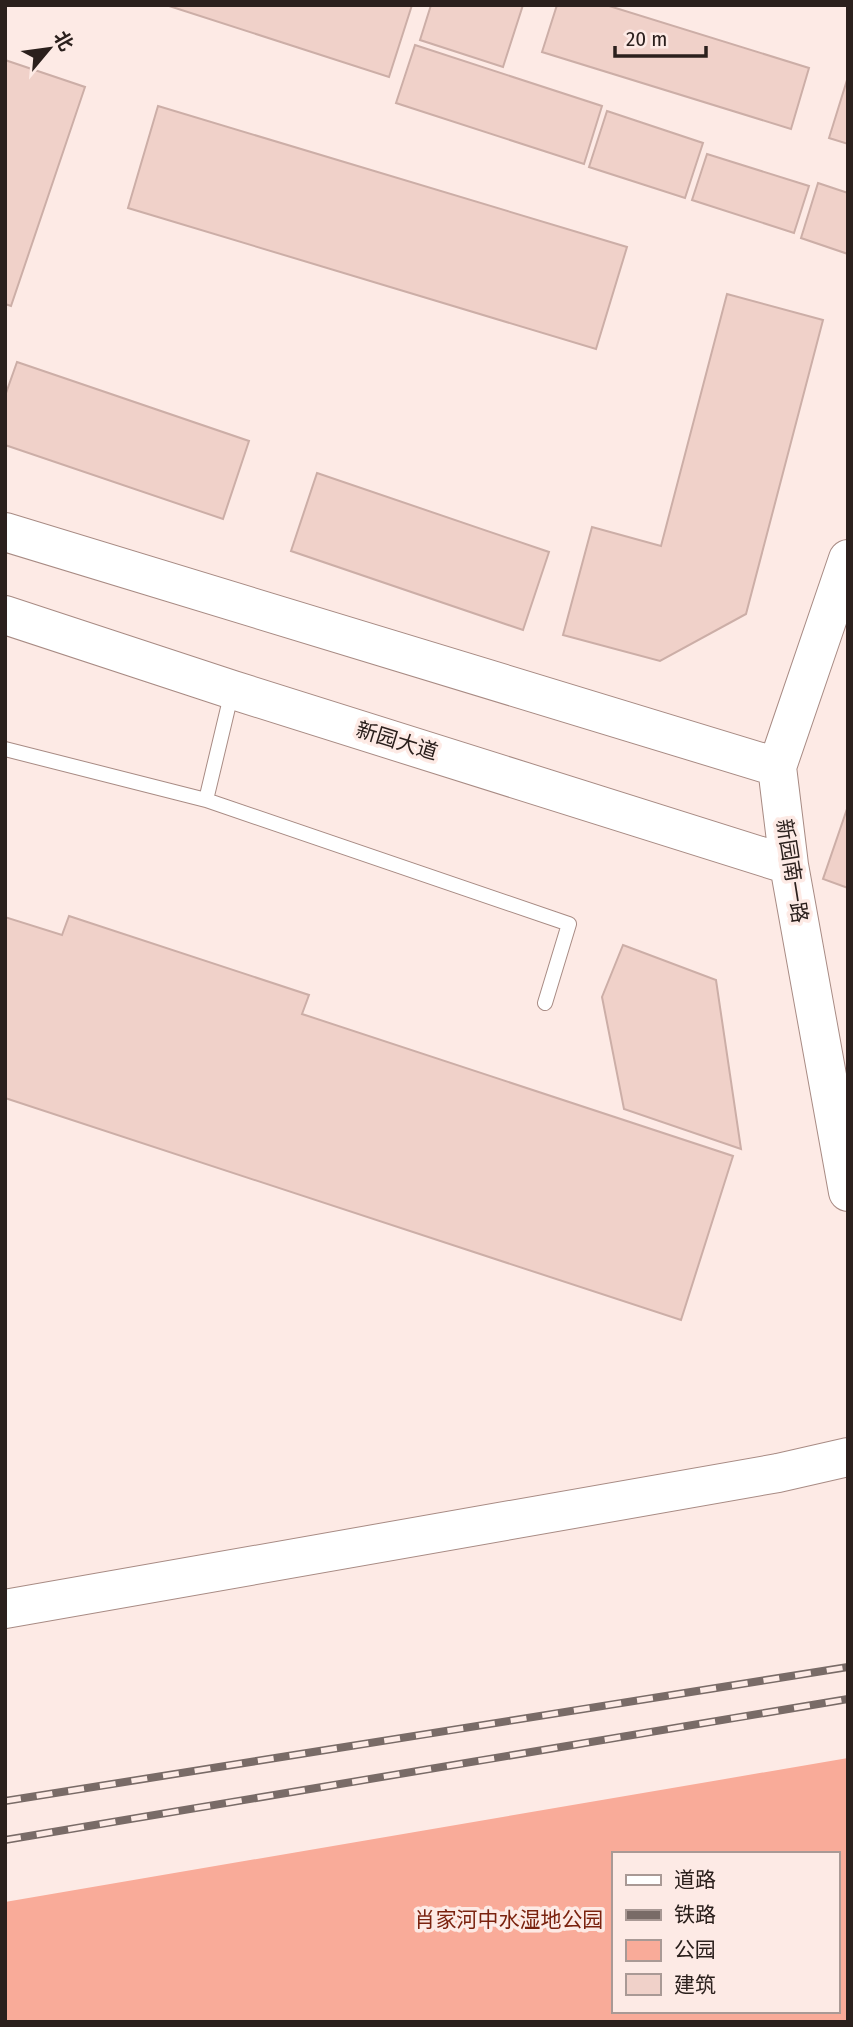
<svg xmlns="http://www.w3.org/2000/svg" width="853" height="2027" font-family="'Fira Sans Condensed','Noto Sans SC',sans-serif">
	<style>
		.green { fill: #f9ab99; fill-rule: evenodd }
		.building { fill: #f0d1c9; stroke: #ccaea7; stroke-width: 2 }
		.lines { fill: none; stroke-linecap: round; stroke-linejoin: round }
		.lane-casing { stroke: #a88b84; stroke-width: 16 }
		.secondary-casing { stroke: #a88b84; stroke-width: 40 }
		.lane { stroke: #fff; stroke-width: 14 }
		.secondary { stroke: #fff; stroke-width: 38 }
		.rail-casing { stroke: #796b67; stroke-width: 8 }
		.rail { stroke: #fdeae5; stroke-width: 5; stroke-dasharray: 16; stroke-linecap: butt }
		.labels { text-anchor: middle; stroke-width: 7; stroke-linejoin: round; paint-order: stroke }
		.street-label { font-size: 21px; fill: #2b201d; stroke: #fdeae5 }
		.park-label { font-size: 21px; fill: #7a220e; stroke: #fdeae5 }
	</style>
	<rect width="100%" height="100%" fill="#fdeae5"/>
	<!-- green -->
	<path class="green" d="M 848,1758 L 848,2022 L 5,2022 L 5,1902 ZM 613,1854 L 837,1854 L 837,2011 L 613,2011 Z"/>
	<!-- building -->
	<path class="building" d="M 166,5 L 412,5 L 389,77 Z
		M 431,5 L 523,5 L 503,67 L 420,40 Z
		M 557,5 L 606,5 L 809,68 L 791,129 L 542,52 Z
		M 415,45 L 602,106 L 584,164 L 396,103 Z
		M 5,60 L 85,87 L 11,306 L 5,304 Z
		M 847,80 L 848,80 L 848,144 L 829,138 Z
		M 158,106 L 627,247 L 596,349 L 128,208 Z
		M 607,111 L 703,143 L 685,198 L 589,167 Z
		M 707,154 L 809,186 L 794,233 L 692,200 Z
		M 818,183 L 848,193 L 848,254 L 801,238 Z
		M 727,294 L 823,320 L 746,614 L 660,661 L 563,635 L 592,527 L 661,546 Z
		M 17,362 L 249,441 L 223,519 L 5,445 L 5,396 Z
		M 317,473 L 549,552 L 523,630 L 291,551 Z
		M 848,806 L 848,888 L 823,879 Z
		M 69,916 L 309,995 L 302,1014 L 733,1156 L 681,1320 L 5,1098 L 5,917 L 62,935 Z
		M 623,945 L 716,980 L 741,1149 L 624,1109 L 602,997 Z"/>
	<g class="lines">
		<defs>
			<path id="lane" d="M 232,691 L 206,800 L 569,924 L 545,1003
				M 5,749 L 206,800"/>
			<path id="secondary" d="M 5,532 L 777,767
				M 848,559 L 777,767 L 789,865 L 848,1192
				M 5,615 L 233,690 L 789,865
				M 5,1609 L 778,1473 L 848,1457"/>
		</defs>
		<!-- lane casing -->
		<use href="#lane" class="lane-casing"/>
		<!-- secondary casing -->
		<use href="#secondary" class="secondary-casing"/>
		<!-- lane -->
		<use href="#lane" class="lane"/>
		<!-- secondary -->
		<use href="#secondary" class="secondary"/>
		<defs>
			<path id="rail" d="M 5,1801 L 848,1667
				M 5,1840 L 848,1699"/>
		</defs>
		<!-- rail casing -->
		<use href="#rail" class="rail-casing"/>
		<!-- rail -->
		<use href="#rail" class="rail"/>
	</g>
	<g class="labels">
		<!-- street labels -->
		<g class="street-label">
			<text transform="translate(397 741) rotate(17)" y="7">新园大道</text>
			<text transform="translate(792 871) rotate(81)" y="7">新园南一路</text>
		</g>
		<!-- park labels -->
		<g class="park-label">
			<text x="509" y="1927">肖家河中水湿地公园</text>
		</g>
	</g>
	<!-- border -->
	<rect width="853" height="2027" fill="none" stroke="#2b201d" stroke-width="14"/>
	<!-- legend -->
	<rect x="612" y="1852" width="228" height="161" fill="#fdeae5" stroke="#a99995" stroke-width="2"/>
	<rect x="626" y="1875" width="35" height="10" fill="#ffffff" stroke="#a99995" stroke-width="2"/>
	<text x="674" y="1887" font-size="21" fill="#2b201d">道路</text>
	<rect x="626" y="1910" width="35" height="10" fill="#796b67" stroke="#a99995" stroke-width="2"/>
	<text x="674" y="1922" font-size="21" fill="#2b201d">铁路</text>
	<rect x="626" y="1940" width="35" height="21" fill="#f9ab99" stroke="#a99995" stroke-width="2"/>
	<text x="674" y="1957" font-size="21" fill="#2b201d">公园</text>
	<rect x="626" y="1974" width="35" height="21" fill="#f0d1c9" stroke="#a99995" stroke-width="2"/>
	<text x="674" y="1992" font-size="21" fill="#2b201d">建筑</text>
	<!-- north arrow -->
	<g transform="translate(49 49) rotate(61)" stroke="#fdeae5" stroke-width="5" paint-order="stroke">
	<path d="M0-5L12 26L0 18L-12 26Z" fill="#2b201d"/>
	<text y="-10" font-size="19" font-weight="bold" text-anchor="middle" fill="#2b201d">北</text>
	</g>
	<!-- scale -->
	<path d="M615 46v10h91v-10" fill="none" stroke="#2b201d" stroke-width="3.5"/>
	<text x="626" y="46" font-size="21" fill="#2b201d" stroke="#fdeae5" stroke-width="5" paint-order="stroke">20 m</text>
</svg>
